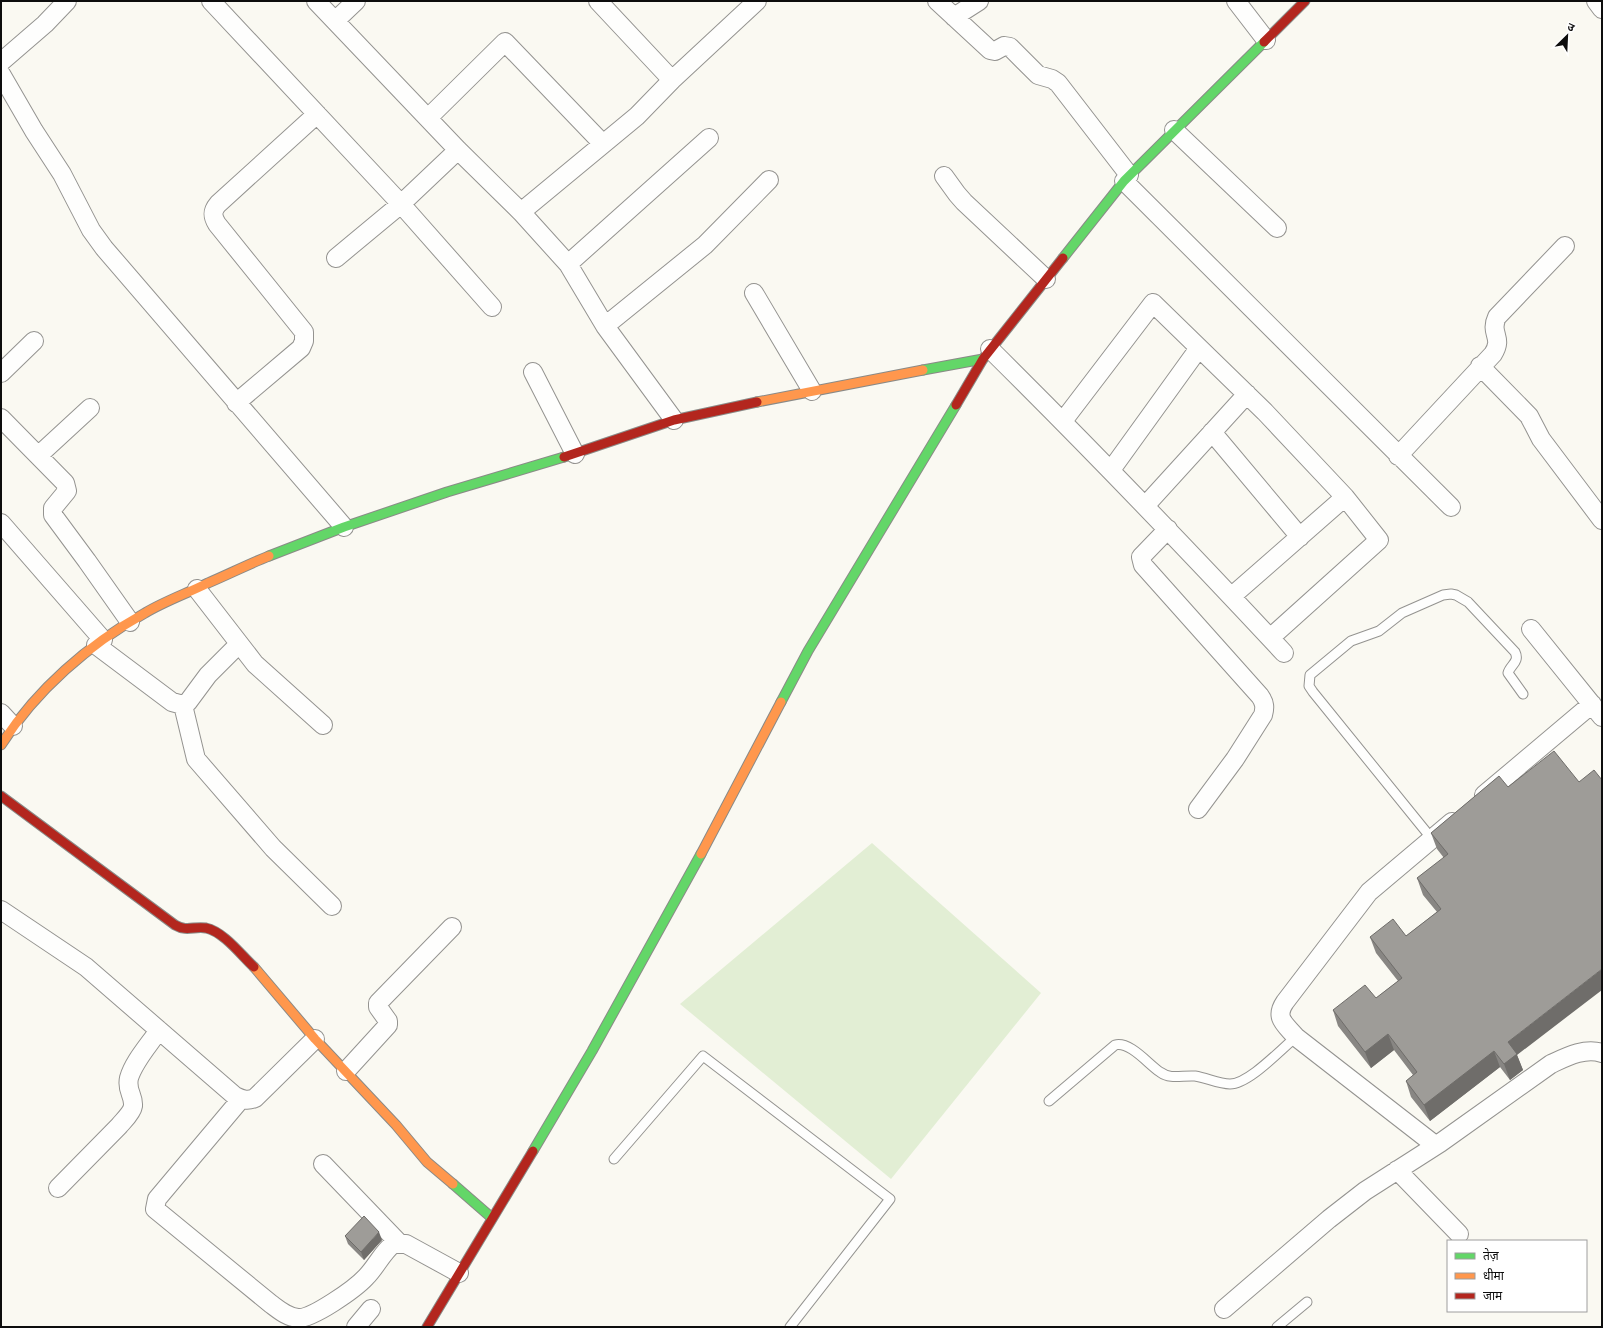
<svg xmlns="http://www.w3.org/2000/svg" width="1603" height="1328" font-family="'Times New Roman','Noto Sans Devanagari',serif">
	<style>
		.green { fill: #e2eed4 }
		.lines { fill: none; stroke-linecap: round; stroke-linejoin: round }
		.lane-casing { stroke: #949390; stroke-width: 11 }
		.street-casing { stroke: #949390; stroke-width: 20 }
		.fast-casing { stroke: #8a8a87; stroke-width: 11 }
		.slow-casing { stroke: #8a8a87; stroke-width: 11 }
		.jam-casing { stroke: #8a8a87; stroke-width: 11 }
		.lane { stroke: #fefefd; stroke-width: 9 }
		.street { stroke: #fefefd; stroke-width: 18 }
		.fast { stroke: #63d668; stroke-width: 9 }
		.slow { stroke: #ff974d; stroke-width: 9 }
		.jam { stroke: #b3261e; stroke-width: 9 }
		.wall { fill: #888683 }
		.shaded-wall { fill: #6f6d6a }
		.building { fill: #9e9c98; stroke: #6f6d6a }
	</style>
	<rect width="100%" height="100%" fill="#faf9f2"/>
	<!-- green -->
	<path class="green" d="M 872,843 L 1041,993 L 891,1179 L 680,1004 Z"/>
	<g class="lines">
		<defs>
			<path id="lane" d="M 1432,839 L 1313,692 L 1309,686 L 1310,675 L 1351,641 L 1379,631 L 1402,613 L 1443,595 L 1451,594 L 1456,595 L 1468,602 L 1515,652 C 1520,662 1510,665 1508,673 L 1523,694
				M 1049,1101 L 1115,1045 C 1130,1041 1148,1064 1160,1072 C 1171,1080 1182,1075 1195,1076 C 1207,1078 1219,1084 1230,1084 C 1249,1084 1281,1049 1296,1037
				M 614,1159 L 703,1056 L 890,1199 L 790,1327
				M 1277,1327 L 1307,1302"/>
			<path id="street" d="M 211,1 L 401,204 L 492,307
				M 316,1 L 458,150 L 521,212 L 568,264 L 605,326 L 674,420
				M 598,1 L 672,80
				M 937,1 L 990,50 L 995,51 L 1004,46 L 1010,47 L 1038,75 L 1052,79 L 1058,83 L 1129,175
				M 1236,1 L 1266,40
				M 1596,1 L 1602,9
				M 954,17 L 979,1
				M 335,21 L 356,1
				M 1,62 L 45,24 L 67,1
				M 1,74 L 34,131 L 62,174 L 91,230 L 104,248 L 344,527
				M 428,118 L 505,42 L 603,144
				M 1174,130 L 1277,228
				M 944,176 L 957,194 L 964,202 L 1046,279
				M 1124,181 L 1451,507
				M 521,212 L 637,116 L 672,80 L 757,1
				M 336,258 L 401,204 L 458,150
				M 568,264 L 709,138
				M 754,293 L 812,391
				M 605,326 L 705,245 L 769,180
				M 990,349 C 1090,448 1188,550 1284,653
				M 1480,366 L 1529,416 L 1541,439 L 1602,520
				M 533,372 L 575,454
				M 1,373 L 34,341
				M 236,403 L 301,348 L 304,341 L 304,332 L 217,224 C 212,216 212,211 218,204 L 317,114
				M 1,418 L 65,483 L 67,491 L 53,508 L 53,515 L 87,561 L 130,622
				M 1063,421 L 1153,303 L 1265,412 L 1345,497 L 1232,596
				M 1212,432 L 1300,537
				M 39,455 L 90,408
				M 1398,456 L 1493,354 C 1504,337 1489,334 1497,317 L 1565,246
				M 1111,470 L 1199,348
				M 1145,506 L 1247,394
				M 1,523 L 103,640
				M 1168,529 L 1141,557 L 1143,565 L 1260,696 C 1265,703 1265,708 1263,715 L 1235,759 L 1198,809
				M 197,589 L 255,664 L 323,725
				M 1531,629 L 1602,717
				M 1270,638 L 1379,540 L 1345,497
				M 96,645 L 172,702 L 183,705 L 188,702 L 208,675 L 239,644
				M 183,705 L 196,759 L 273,848 L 332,906
				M 1,713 L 13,726
				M 1484,795 L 1592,704
				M 1,910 L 86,967 L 235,1096 C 243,1100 248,1101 255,1098 L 315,1039
				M 346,1071 L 388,1025 L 388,1021 L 378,1007 L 378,1003 L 452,927
				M 241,1099 L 157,1199 L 155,1209 L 271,1304 C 279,1310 287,1317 298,1318 C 312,1319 355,1289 366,1277 C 376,1267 382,1253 393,1244 L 406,1244 L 459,1273
				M 1435,1145 L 1296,1037 C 1285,1024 1274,1018 1285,1002 L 1369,892 L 1452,822
				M 323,1164 L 399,1243
				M 1397,1170 L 1459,1234
				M 58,1188 L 119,1126 C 123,1121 132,1113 133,1106 C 134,1095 126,1091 129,1078 C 134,1061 149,1045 159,1030
				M 1224,1309 L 1329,1219 L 1365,1191 L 1440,1143 L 1551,1064 C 1566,1057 1585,1047 1602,1053
				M 356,1327 L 371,1309"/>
			<path id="fast" d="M 1063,258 L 1124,181 L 1264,42
				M 923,370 L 983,359
				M 269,556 L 344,527 L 447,492 L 564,457
				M 781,702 L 808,651 L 956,405
				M 533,1151 L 592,1051 L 701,854
				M 453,1184 L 492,1218"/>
			<path id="slow" d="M 757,402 L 923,370
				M 1,745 C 36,690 89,644 145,613 C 165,601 188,593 208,583 C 229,574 249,564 269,556
				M 701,854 L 781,702
				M 254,967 L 315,1039 L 396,1125 L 427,1162 L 453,1184"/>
			<path id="jam" d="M 1264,42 L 1305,1
				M 956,405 L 983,359 L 1063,258
				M 564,457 L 674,420 L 757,402
				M 1,796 L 175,925 C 187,932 194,926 206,928 C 224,932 241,955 254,967
				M 427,1327 L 533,1151"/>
		</defs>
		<!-- lane casing -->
		<use href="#lane" class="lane-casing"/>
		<!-- street casing -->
		<use href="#street" class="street-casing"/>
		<!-- fast casing -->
		<use href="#fast" class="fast-casing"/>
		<!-- slow casing -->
		<use href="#slow" class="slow-casing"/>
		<!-- jam casing -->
		<use href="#jam" class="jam-casing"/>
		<!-- lane -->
		<use href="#lane" class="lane"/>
		<!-- street -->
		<use href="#street" class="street"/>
		<!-- fast -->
		<use href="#fast" class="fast"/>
		<!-- slow -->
		<use href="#slow" class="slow"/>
		<!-- jam -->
		<use href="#jam" class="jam"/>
	</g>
	<!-- wall -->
	<path class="wall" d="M 1499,776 L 1517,1055 L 1523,1070 L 1510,1080 L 1500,1067 L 1430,1121 L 1411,1097 L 1406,1081 L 1413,1075 L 1394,1050 L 1371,1068 L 1338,1026 L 1333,1010 L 1376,998 L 1398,981 L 1376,953 L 1370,937 L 1406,936 L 1437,912 L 1423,895 L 1417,878 L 1444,858 L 1437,849 L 1431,833 Z
		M 345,1236 L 382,1240 L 364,1260 L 348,1244 Z"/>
	<!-- shaded-wall -->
	<path class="shaded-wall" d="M 1602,969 L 1602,990 L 1517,1055 L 1523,1070 L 1510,1080 L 1504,1064 L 1508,1042 Z
		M 1388,1034 L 1394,1050 L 1371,1068 L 1365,1052 Z
		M 1494,1051 L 1500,1067 L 1430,1121 L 1424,1105 Z
		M 379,1232 L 382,1240 L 364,1260 L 361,1252 Z"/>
	<!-- building -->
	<path class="building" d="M 1554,751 L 1579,782 L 1594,770 L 1602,780 L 1602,785 L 1601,786 L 1602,787 L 1602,969 L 1508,1042 L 1517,1054 L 1504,1064 L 1494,1051 L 1424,1105 L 1406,1081 L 1417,1072 L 1388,1034 L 1365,1052 L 1333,1010 L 1365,985 L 1376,998 L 1402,978 L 1370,937 L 1393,919 L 1406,936 L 1441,909 L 1417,878 L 1448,854 L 1431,833 L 1499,776 L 1508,787 Z
		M 364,1216 L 379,1232 L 361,1252 L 345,1236 Z"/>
	<!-- border -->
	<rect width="1603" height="1328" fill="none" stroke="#0d0d0d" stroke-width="4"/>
	<!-- legend -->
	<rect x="1447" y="1240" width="140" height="72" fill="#ffffff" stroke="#9e9e9e"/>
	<rect x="1455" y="1253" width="20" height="6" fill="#63d668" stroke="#9e9e9e"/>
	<text x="1483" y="1260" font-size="12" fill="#0d0d0d">तेज़</text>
	<rect x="1455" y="1273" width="20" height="6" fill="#ff974d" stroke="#9e9e9e"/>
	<text x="1483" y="1280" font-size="12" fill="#0d0d0d">धीमा</text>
	<rect x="1455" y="1293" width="20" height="6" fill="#b3261e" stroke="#9e9e9e"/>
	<text x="1483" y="1300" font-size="12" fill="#0d0d0d">जाम</text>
	<!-- north arrow -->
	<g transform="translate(1567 36) rotate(24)" stroke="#ffffff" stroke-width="3" paint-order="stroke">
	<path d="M0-3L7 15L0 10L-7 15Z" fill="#0d0d0d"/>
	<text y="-6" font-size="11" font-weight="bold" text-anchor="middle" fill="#0d0d0d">उ</text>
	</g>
</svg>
